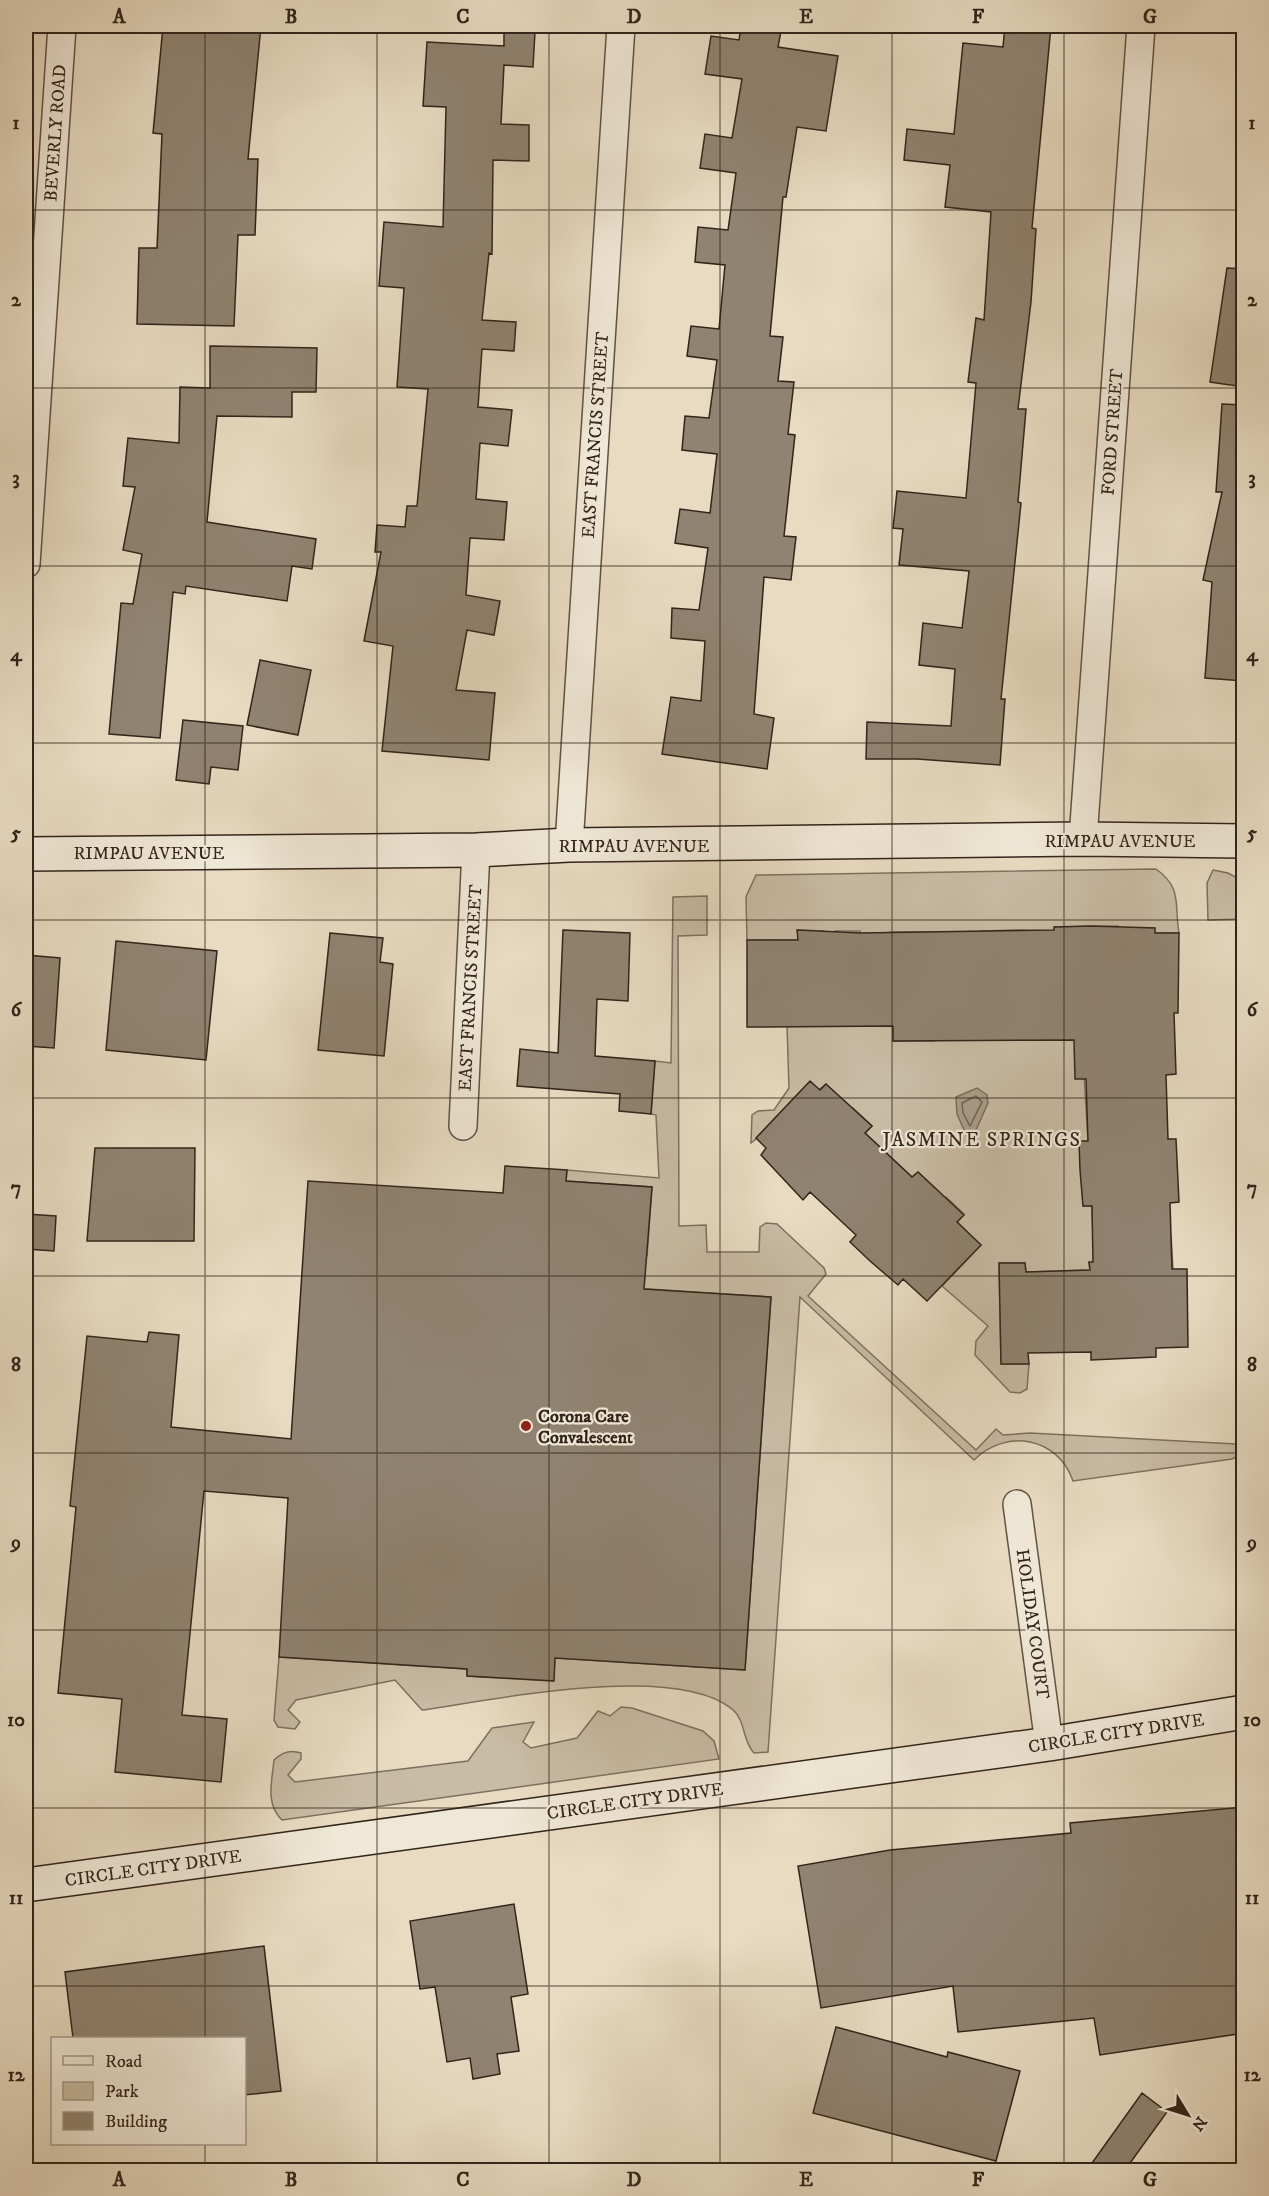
<svg xmlns="http://www.w3.org/2000/svg" width="1269" height="2196" font-family="'IM FELL DW Pica',serif">
	<style>
		.green { fill: #c9bca5; stroke: #7d7060; stroke-width: 1.5 }
		.water { fill: #aa9d89; stroke: #7a6d5d; stroke-width: 1.5 }
		.lines { fill: none; stroke-linecap: round; stroke-linejoin: round }
		.shore { stroke: #6e6052; stroke-width: 1.5 }
		.building { fill: #908371; stroke: #31241a; stroke-width: 1.5 }
		.street-casing { stroke: #5f5244; stroke-width: 30 }
		.secondary-casing { stroke: #31241a; stroke-width: 36 }
		.street { stroke: #f0e8d7; stroke-width: 27 }
		.secondary { stroke: #f0e8d7; stroke-width: 33 }
		.grid { fill: none; stroke: #31241a; stroke-width: 1.5; stroke-opacity: 0.55 }
		.poi-dot { fill: #8f2418; stroke: #f0e8d7; stroke-width: 2 }
		.labels { text-anchor: middle; stroke-width: 4.5; stroke-linejoin: round; paint-order: stroke }
		.street-label { font-size: 18px; fill: #31241a; stroke: #f0e8d7 }
		.poi-label { font-size: 18px; font-weight: bold; fill: #31241a; stroke: #f0e8d7; text-anchor: start }
		.neighbourhood-label { font-size: 20px; letter-spacing: 1.5px; fill: #31241a; stroke: #f0e8d7 }
		.neatline { fill: none; stroke: #31241a; stroke-width: 2 }
		.grid-label { font-size: 20px; text-anchor: middle; font-weight: bold; fill: #31241a }
	</style>
	<rect width="100%" height="100%" fill="#e8dbc2"/>
	<filter id="stains"><feTurbulence type="fractalNoise" baseFrequency=".00333" numOctaves="4"/><feColorMatrix values="0 0 0 0 .2 0 0 0 0 .09 0 0 0 0 .02 0 0 0 .5 -.17"/></filter>
	<radialGradient id="worn" r=".72"><stop offset=".6" stop-color="#630" stop-opacity="0"/><stop offset="1" stop-color="#630" stop-opacity=".3"/></radialGradient>
	<!-- green -->
	<path class="green" d="M 1156,869 C 1183,888 1174,905 1179,933 L 1155,933 L 1154,928 L 1130,928 L 1118,934 L 1118,926 L 1055,927 L 1054,935 L 1023,930 L 982,931 L 1081,1025 L 1088,1141 L 1082,1180 L 1083,1206 L 1092,1206 L 1093,1238 L 1171,1236 L 1173,1269 L 1089,1263 L 1090,1270 L 1026,1272 L 1025,1263 L 999,1263 L 1001,1364 L 1029,1364 L 1027,1389 L 1020,1393 L 1010,1392 L 975,1355 L 976,1341 L 988,1326 L 942,1286 L 981,1245 L 957,1222 L 964,1214 L 946,1197 L 931,1212 L 937,1190 L 918,1172 L 912,1177 L 865,1133 L 872,1126 L 853,1108 L 837,1125 L 826,1084 L 751,1143 L 752,1115 L 758,1111 L 774,1110 L 789,1088 L 787,1026 L 893,1018 L 893,1041 L 934,1041 L 933,932 L 891,932 L 861,937 L 860,931 L 835,931 L 825,952 L 824,931 L 798,930 L 798,940 L 747,940 L 746,897 L 756,875 Z
		M 1213,870 L 1228,873 L 1243,881 L 1243,919 L 1208,920 L 1207,883 Z
		M 707,896 L 707,935 L 678,936 L 679,1226 L 706,1225 L 707,1252 L 759,1252 L 760,1227 L 766,1223 L 777,1224 L 824,1268 L 826,1274 L 808,1296 L 976,1450 L 996,1429 L 1003,1435 L 1030,1433 L 1236,1444 L 1243,1442 L 1243,1453 L 1232,1459 L 1073,1481 C 1058,1437 1006,1428 974,1460 L 800,1297 L 768,1752 L 754,1753 C 742,1741 746,1720 732,1709 C 674,1662 494,1700 422,1710 L 395,1680 L 296,1700 L 288,1710 L 300,1722 L 295,1729 L 278,1727 L 274,1720 L 279,1657 L 467,1669 L 467,1676 L 553,1681 L 555,1658 L 745,1670 L 771,1297 L 572,1284 L 647,1256 L 652,1187 L 566,1181 L 567,1170 L 659,1178 L 656,1115 L 651,1114 L 655,1061 L 671,1063 L 673,897 Z
		M 621,1707 L 632,1708 L 703,1731 L 714,1741 L 719,1759 L 282,1820 C 265,1804 272,1781 274,1760 C 282,1752 290,1749 301,1753 L 301,1759 L 288,1775 L 295,1782 L 468,1761 L 492,1728 L 534,1722 L 523,1742 L 531,1748 L 577,1738 L 598,1711 L 610,1716 Z"/>
	<!-- water -->
	<path class="water" d="M 977,1088 L 987,1095 L 988,1103 L 973,1137 L 968,1139 L 957,1114 L 956,1097 Z"/>
	<g class="lines">
		<!-- shore -->
		<path class="shore" d="M 976,1096 L 982,1102 L 970,1126 L 963,1113 L 962,1103 Z"/>
	</g>
	<!-- building -->
	<path class="building" d="M 163,26 L 261,26 L 248,159 L 258,159 L 255,235 L 238,235 L 234,326 L 137,324 L 139,248 L 157,248 L 162,134 L 153,133 Z
		M 741,26 L 782,26 L 778,47 L 838,56 L 826,131 L 797,127 L 786,197 L 783,197 L 770,336 L 783,337 L 778,381 L 794,382 L 788,434 L 795,435 L 784,536 L 796,537 L 791,580 L 764,577 L 754,714 L 774,718 L 767,769 L 662,754 L 671,697 L 701,701 L 705,641 L 671,638 L 672,608 L 699,610 L 708,548 L 675,543 L 680,509 L 710,513 L 717,454 L 682,450 L 685,416 L 709,418 L 717,360 L 687,356 L 691,326 L 719,329 L 725,265 L 695,262 L 698,227 L 728,230 L 736,173 L 700,168 L 705,134 L 732,138 L 742,79 L 705,74 L 711,36 L 739,40 Z
		M 1005,26 L 1051,26 L 1032,228 L 1036,229 L 1031,302 L 1018,409 L 1026,409 L 1018,502 L 1021,503 L 1001,699 L 1005,699 L 1000,765 L 917,759 L 866,759 L 867,722 L 951,726 L 955,669 L 919,665 L 923,623 L 962,628 L 969,571 L 899,565 L 903,529 L 893,528 L 897,491 L 966,498 L 976,383 L 968,382 L 976,318 L 984,320 L 991,212 L 945,207 L 950,165 L 904,160 L 907,129 L 954,134 L 963,43 L 1003,47 Z
		M 504,30 L 535,32 L 533,67 L 504,65 L 501,124 L 529,125 L 529,161 L 493,160 L 492,254 L 489,253 L 482,320 L 516,322 L 514,351 L 482,349 L 478,407 L 512,410 L 508,446 L 480,443 L 476,499 L 507,502 L 504,540 L 470,538 L 466,595 L 500,601 L 494,635 L 467,630 L 456,690 L 495,693 L 489,760 L 382,751 L 393,646 L 364,641 L 381,552 L 375,552 L 377,525 L 405,527 L 407,506 L 417,506 L 428,389 L 397,387 L 404,288 L 379,286 L 384,222 L 443,227 L 446,107 L 423,106 L 427,42 L 504,46 Z
		M 1227,268 L 1244,269 L 1244,387 L 1210,382 Z
		M 210,346 L 317,348 L 316,392 L 292,392 L 292,417 L 217,416 L 207,522 L 316,539 L 312,569 L 292,566 L 287,601 L 186,586 L 185,594 L 173,592 L 160,738 L 109,734 L 121,603 L 133,604 L 142,554 L 123,550 L 135,487 L 123,486 L 128,438 L 179,443 L 180,387 L 210,388 Z
		M 1222,404 L 1244,405 L 1244,681 L 1205,678 L 1212,582 L 1203,580 L 1222,492 L 1216,492 Z
		M 260,660 L 311,670 L 298,735 L 247,725 Z
		M 183,720 L 243,726 L 238,770 L 211,767 L 209,784 L 176,780 Z
		M 1091,926 L 1155,928 L 1155,933 L 1179,933 L 1178,1013 L 1174,1013 L 1176,1074 L 1166,1075 L 1168,1139 L 1176,1139 L 1179,1202 L 1170,1203 L 1172,1269 L 1187,1269 L 1188,1347 L 1156,1348 L 1156,1357 L 1091,1360 L 1091,1352 L 1028,1353 L 1029,1364 L 1001,1364 L 999,1263 L 1025,1263 L 1026,1272 L 1090,1270 L 1089,1262 L 1093,1262 L 1092,1206 L 1083,1206 L 1080,1170 L 1079,1141 L 1088,1141 L 1086,1079 L 1075,1079 L 1074,1040 L 893,1041 L 893,1026 L 747,1027 L 747,940 L 798,940 L 797,930 L 861,933 L 1054,930 L 1054,927 Z
		M 563,930 L 630,933 L 628,1001 L 597,999 L 595,1056 L 655,1061 L 651,1114 L 619,1111 L 620,1094 L 517,1086 L 520,1049 L 558,1053 Z
		M 330,933 L 383,938 L 380,962 L 393,964 L 384,1056 L 318,1050 Z
		M 116,941 L 217,951 L 206,1060 L 106,1050 Z
		M 26,955 L 60,958 L 54,1048 L 26,1046 Z
		M 810,1081 L 820,1090 L 826,1084 L 872,1126 L 865,1133 L 912,1177 L 918,1172 L 964,1215 L 957,1222 L 981,1245 L 927,1301 L 903,1279 L 898,1285 L 870,1261 L 850,1242 L 856,1235 L 810,1192 L 803,1200 L 761,1155 L 766,1148 L 756,1138 Z
		M 95,1148 L 195,1148 L 194,1241 L 87,1241 Z
		M 505,1166 L 567,1170 L 566,1181 L 652,1187 L 644,1289 L 771,1297 L 745,1670 L 555,1658 L 554,1681 L 467,1676 L 467,1669 L 279,1657 L 288,1498 L 204,1491 L 182,1715 L 227,1719 L 221,1782 L 115,1772 L 122,1699 L 58,1693 L 76,1507 L 70,1506 L 87,1336 L 147,1342 L 149,1332 L 179,1335 L 171,1427 L 291,1439 L 308,1181 L 503,1193 Z
		M 26,1214 L 56,1216 L 54,1251 L 26,1249 Z
		M 1244,1807 L 1244,2033 L 1100,2055 L 1094,2018 L 958,2032 L 953,1986 L 821,2008 L 798,1866 L 890,1850 L 1071,1833 L 1070,1823 Z
		M 514,1904 L 528,1994 L 511,1997 L 519,2051 L 497,2054 L 500,2074 L 473,2079 L 470,2058 L 447,2062 L 435,1987 L 420,1989 L 410,1921 Z
		M 264,1946 L 281,2091 L 244,2095 L 244,2038 L 73,2038 L 65,1972 Z
		M 836,2027 L 947,2057 L 948,2052 L 1020,2071 L 996,2161 L 813,2113 Z
		M 1142,2093 L 1167,2112 L 1125,2170 L 1087,2170 Z"/>
	<g class="lines">
		<defs>
			<path id="street" d="M 26,564 L 62,26
				M 1083,839 L 1141,26
				M 569,845 L 621,26
				M 463,1126 L 476,850
				M 1017,1504 L 1049,1744"/>
			<path id="secondary" d="M 26,854 L 476,850 L 569,845 L 1083,839 L 1244,841
				M 26,1885 L 1049,1744 L 1244,1712"/>
		</defs>
		<!-- street casing -->
		<use href="#street" class="street-casing"/>
		<!-- secondary casing -->
		<use href="#secondary" class="secondary-casing"/>
		<!-- street -->
		<use href="#street" class="street"/>
		<!-- secondary -->
		<use href="#secondary" class="secondary"/>
	</g>
	<!-- grid -->
	<path class="grid" d="M 205,26 L 205,2038M 377,26 L 377,2170M 549,26 L 549,2170M 720,26 L 720,2170M 892,26 L 892,2170M 1064,26 L 1064,2170M 26,210 L 1244,210M 26,388 L 1244,388M 26,566 L 1244,566M 26,743 L 1244,743M 26,920 L 1244,920M 26,1098 L 1244,1098M 26,1276 L 1244,1276M 26,1453 L 1244,1453M 26,1630 L 1244,1630M 26,1808 L 1244,1808M 26,1986 L 1244,1986M 205,2144 L 205,2170"/>
	<!-- markers -->
	<circle class="poi-dot" cx="526" cy="1426" r="6"/>
	<g class="labels">
		<!-- street labels -->
		<g class="street-label">
			<text transform="translate(55 133) rotate(-86)" y="6">BEVERLY ROAD</text>
			<text transform="translate(1112 432) rotate(-86)" y="6">FORD STREET</text>
			<text transform="translate(595 435) rotate(-86)" y="6">EAST FRANCIS STREET</text>
			<text x="1120" y="847">RIMPAU AVENUE</text>
			<text x="634" y="852">RIMPAU AVENUE</text>
			<text x="149" y="859">RIMPAU AVENUE</text>
			<text transform="translate(470 988) rotate(-87)" y="6">EAST FRANCIS STREET</text>
			<text transform="translate(1033 1624) rotate(82)" y="6">HOLIDAY COURT</text>
			<text transform="translate(1116 1733) rotate(-9)" y="6">CIRCLE CITY DRIVE</text>
			<text transform="translate(635 1801) rotate(-8)" y="6">CIRCLE CITY DRIVE</text>
			<text transform="translate(153 1868) rotate(-8)" y="6">CIRCLE CITY DRIVE</text>
		</g>
		<!-- poi labels -->
		<g class="poi-label">
			<text x="538" y="1422">Corona Care<tspan x="538" dy="21">Convalescent</tspan></text>
		</g>
		<!-- neighbourhood labels -->
		<g class="neighbourhood-label">
			<text x="982" y="1146">JASMINE SPRINGS</text>
		</g>
	</g>
	<!-- margin -->
	<rect width="1269" height="2196" fill="none" stroke="#e8dbc2" stroke-width="66"/>
	<!-- legend -->
	<rect x="51" y="2037" width="195" height="108" fill="#f0e8d7" stroke="#a49a8b" stroke-width="1.5"/>
	<rect x="63" y="2056" width="30" height="9" fill="#f0e8d7" stroke="#a49a8b" stroke-width="1.5"/>
	<text x="105" y="2067" font-size="18" fill="#31241a">Road</text>
	<rect x="63" y="2082" width="30" height="18" fill="#c9bca5" stroke="#a49a8b" stroke-width="1.5"/>
	<text x="105" y="2097" font-size="18" fill="#31241a">Park</text>
	<rect x="63" y="2112" width="30" height="18" fill="#908371" stroke="#a49a8b" stroke-width="1.5"/>
	<text x="105" y="2127" font-size="18" fill="#31241a">Building</text>
	<!-- north arrow -->
	<g transform="translate(1188 2115) rotate(128)" stroke="#f0e8d7" stroke-width="4.5" paint-order="stroke">
	<path d="M0-4.5L10 22L0 15L-10 22Z" fill="#31241a"/>
	<text y="-9" font-size="16" font-weight="bold" text-anchor="middle" fill="#31241a">N</text>
	</g>
	<rect x="33" y="33" width="1203" height="2130" class="neatline"/>
	<g class="grid-label">
		<text x="119" y="23">A</text>
		<text x="291" y="23">B</text>
		<text x="463" y="23">C</text>
		<text x="634" y="23">D</text>
		<text x="806" y="23">E</text>
		<text x="978" y="23">F</text>
		<text x="1150" y="23">G</text>
		<text x="16" y="129">1</text>
		<text x="1252" y="129">1</text>
		<text x="16" y="306">2</text>
		<text x="1252" y="306">2</text>
		<text x="16" y="484">3</text>
		<text x="1252" y="484">3</text>
		<text x="16" y="661">4</text>
		<text x="1252" y="661">4</text>
		<text x="16" y="839">5</text>
		<text x="1252" y="839">5</text>
		<text x="16" y="1016">6</text>
		<text x="1252" y="1016">6</text>
		<text x="16" y="1194">7</text>
		<text x="1252" y="1194">7</text>
		<text x="16" y="1371">8</text>
		<text x="1252" y="1371">8</text>
		<text x="16" y="1549">9</text>
		<text x="1252" y="1549">9</text>
		<text x="16" y="1726">10</text>
		<text x="1252" y="1726">10</text>
		<text x="16" y="1904">11</text>
		<text x="1252" y="1904">11</text>
		<text x="16" y="2081">12</text>
		<text x="1252" y="2081">12</text>
		<text x="119" y="2186">A</text>
		<text x="291" y="2186">B</text>
		<text x="463" y="2186">C</text>
		<text x="634" y="2186">D</text>
		<text x="806" y="2186">E</text>
		<text x="978" y="2186">F</text>
		<text x="1150" y="2186">G</text>
	</g>
	<rect width="100%" height="100%" filter="url(#stains)"/>
	<rect width="100%" height="100%" fill="url(#worn)"/>
</svg>
